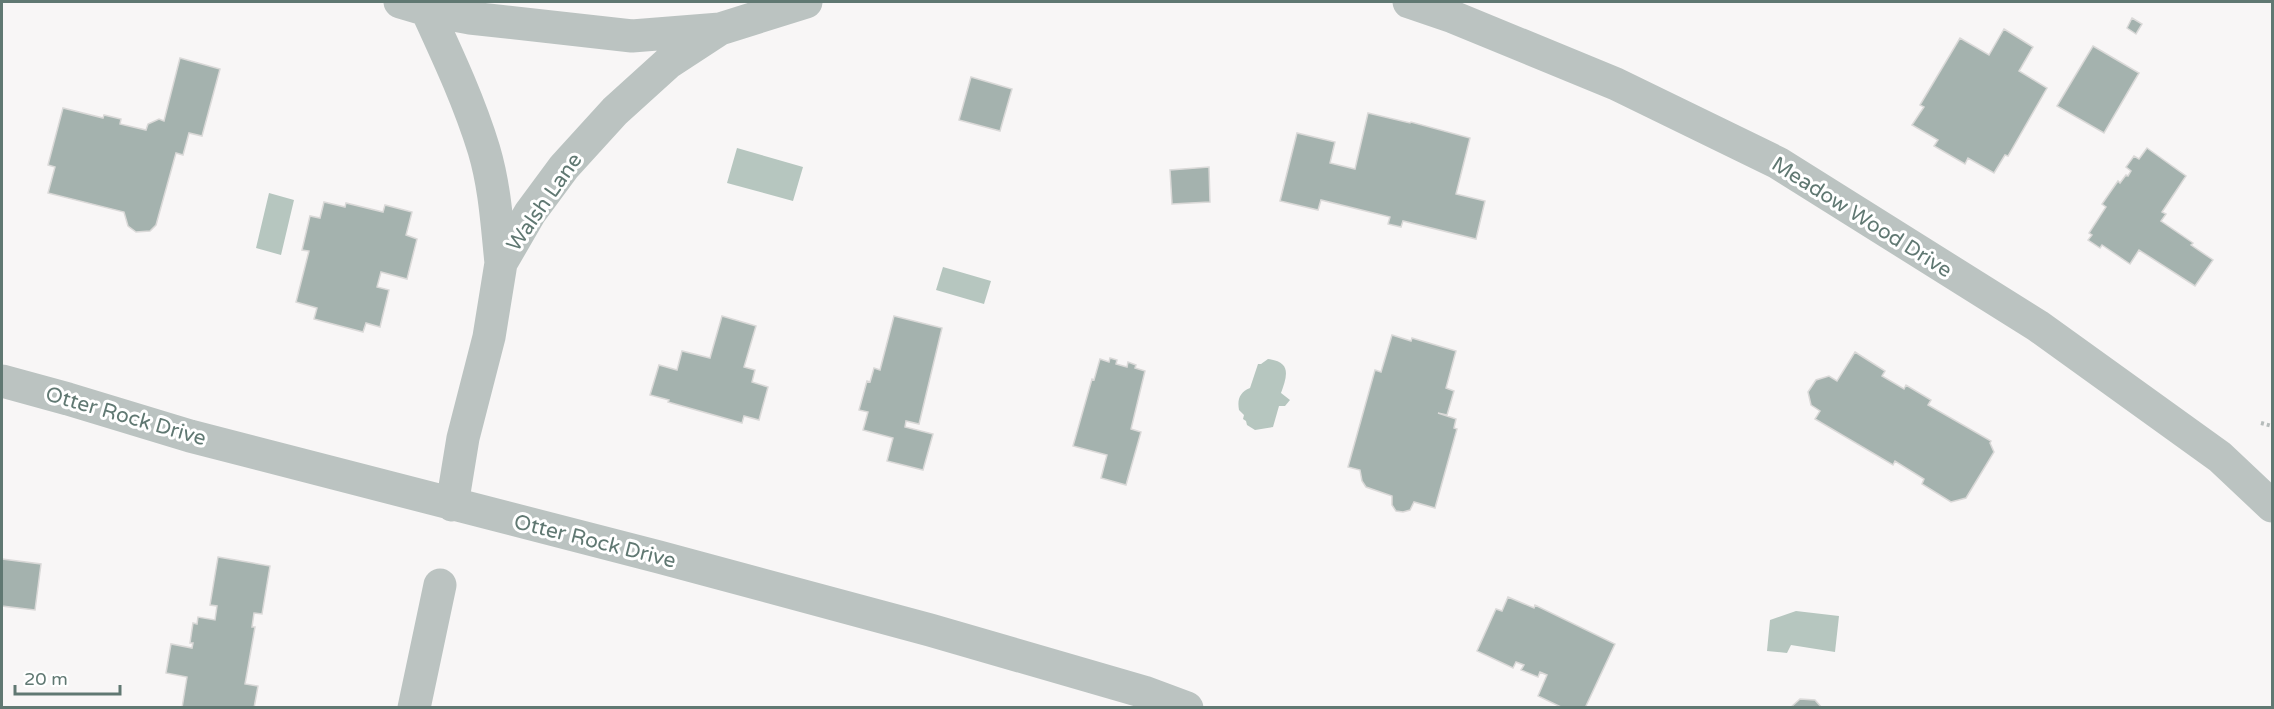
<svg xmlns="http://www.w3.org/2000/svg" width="2274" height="709" font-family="'Varela Round',sans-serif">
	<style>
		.water { fill: #b6c6bf }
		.building { fill: #a4b2ae; stroke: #dad9d8; stroke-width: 1.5 }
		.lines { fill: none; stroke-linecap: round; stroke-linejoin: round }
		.path { stroke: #b6bcbb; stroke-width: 4; stroke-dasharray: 3 3; stroke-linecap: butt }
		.minor { stroke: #bbc3c1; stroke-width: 33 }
		.labels { text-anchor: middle; stroke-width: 6; stroke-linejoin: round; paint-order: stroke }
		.street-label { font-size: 21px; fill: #607872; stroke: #fff }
	</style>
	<rect width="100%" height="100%" fill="#f8f6f6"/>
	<!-- water -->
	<path class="water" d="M 737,148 L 803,167 L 793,201 L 727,183 Z
		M 269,193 L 294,200 L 281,255 L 256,248 Z
		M 943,267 L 991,281 L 984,304 L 936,290 Z
		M 1268,359 C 1292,362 1287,376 1281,393 L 1290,400 L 1285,406 L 1279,406 L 1273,427 L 1255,430 L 1247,425 L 1246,421 L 1243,419 L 1244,415 L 1239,410 C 1237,399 1240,392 1250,388 L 1258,364 L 1261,364 Z
		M 1796,611 L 1839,616 L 1835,652 L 1791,645 L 1787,653 L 1767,651 L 1770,620 Z"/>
	<!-- building -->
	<path class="building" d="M 2132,18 L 2142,24 L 2136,34 L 2127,28 Z
		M 2004,29 L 2033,47 L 2019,71 L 2047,88 L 2008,156 L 2005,155 L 1994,173 L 1968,158 L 1965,164 L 1934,146 L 1938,140 L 1912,125 L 1924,107 L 1920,105 L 1960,38 L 1989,55 Z
		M 2093,46 L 2139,73 L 2104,133 L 2057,106 Z
		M 180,58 L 220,69 L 202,136 L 189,133 L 183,155 L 176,153 L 156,225 L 150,231 L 136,232 L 128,226 L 124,212 L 48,193 L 55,167 L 48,165 L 63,108 L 103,118 L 104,115 L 121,119 L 120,124 L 146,130 L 148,124 L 159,119 L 164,121 Z
		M 971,77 L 1012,89 L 1000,131 L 959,120 Z
		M 1368,113 L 1410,123 L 1411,122 L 1470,138 L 1456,194 L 1485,201 L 1476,239 L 1403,221 L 1401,227 L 1388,224 L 1390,217 L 1321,200 L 1318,210 L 1280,201 L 1297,133 L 1335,142 L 1330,163 L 1355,169 Z
		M 2147,148 L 2186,176 L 2162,212 L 2166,214 L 2161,221 L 2193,243 L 2191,245 L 2213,260 L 2195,286 L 2139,250 L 2130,264 L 2102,245 L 2100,248 L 2088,240 L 2092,235 L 2089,233 L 2106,207 L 2102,204 L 2118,181 L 2120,183 L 2126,175 L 2128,176 L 2131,171 L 2126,167 L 2134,156 L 2139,159 Z
		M 1209,167 L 1210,202 L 1172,204 L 1170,170 Z
		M 324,202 L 345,207 L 346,203 L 383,212 L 385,205 L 412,212 L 406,235 L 417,239 L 407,279 L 381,272 L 377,287 L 389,290 L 380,327 L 366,323 L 363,332 L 314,319 L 317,308 L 296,302 L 309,251 L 302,250 L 310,216 L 320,218 Z
		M 722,316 L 756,326 L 744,367 L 755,370 L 752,382 L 768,387 L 759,420 L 744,416 L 742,423 L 668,402 L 669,400 L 650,395 L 659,365 L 677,370 L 682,351 L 710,358 Z
		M 894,316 L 942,328 L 919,424 L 906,421 L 905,427 L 933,434 L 923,470 L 887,461 L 893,438 L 863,430 L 868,412 L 859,410 L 867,381 L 870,382 L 874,368 L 880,370 Z
		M 1392,335 L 1411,341 L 1412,338 L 1456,351 L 1446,388 L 1454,391 L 1447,415 L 1438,413 L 1456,419 L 1454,428 L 1457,429 L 1435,508 L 1414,502 L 1410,510 L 1403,512 L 1396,511 L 1392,505 L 1392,496 L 1366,487 L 1362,481 L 1360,470 L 1348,467 L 1375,370 L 1381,372 Z
		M 1855,352 L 1885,371 L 1882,376 L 1904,389 L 1906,385 L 1931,400 L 1928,405 L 1991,441 L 1990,443 L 1994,452 L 1966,498 L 1951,502 L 1922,484 L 1924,479 L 1895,461 L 1893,465 L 1815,419 L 1820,411 L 1811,405 L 1808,392 L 1816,380 L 1829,376 L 1837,381 Z
		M 1110,358 L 1117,360 L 1116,364 L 1127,367 L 1128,362 L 1136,365 L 1135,368 L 1145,371 L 1131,429 L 1141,432 L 1126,485 L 1101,478 L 1107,455 L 1073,446 L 1092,379 L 1094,380 L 1100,359 L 1109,362 Z
		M 218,557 L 270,566 L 262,614 L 254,613 L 252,627 L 255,627 L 245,684 L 258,686 L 254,708 L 182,708 L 187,677 L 166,673 L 171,644 L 192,648 L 193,643 L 190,643 L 193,623 L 197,624 L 198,617 L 215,620 L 217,606 L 210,605 Z
		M 2,559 L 41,564 L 35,610 L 2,606 Z
		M 1508,597 L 1534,608 L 1535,605 L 1615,644 L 1585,708 L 1563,708 L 1538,696 L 1547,675 L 1540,672 L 1538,677 L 1521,670 L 1524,665 L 1516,662 L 1513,668 L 1477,651 L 1496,609 L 1502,611 Z
		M 1800,699 L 1815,700 L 1822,708 L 1790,708 Z"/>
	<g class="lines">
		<!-- path -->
		<path class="path" d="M 2261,423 L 2272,426"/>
		<!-- minor -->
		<path class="minor" d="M 400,2 L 427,10 L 470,18 L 632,36 L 720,29 L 806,2
			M 423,2 C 445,50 468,98 484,150 C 495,187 497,225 501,263
			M 1409,2 L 1453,17 L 1616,84 L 1778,163 L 2038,326 L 2220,457 L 2272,506
			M 2,381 L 68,399 L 190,436 L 659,557 L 930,630 L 1144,692 L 1187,708
			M 452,505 L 463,438 L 489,337 L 501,263 L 530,213 L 564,167 L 615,111 L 668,63 L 720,29
			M 414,708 L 440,585"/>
	</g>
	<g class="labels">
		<!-- street labels -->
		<g class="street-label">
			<text transform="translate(544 202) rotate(-55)" y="7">Walsh Lane</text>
			<text transform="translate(1862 217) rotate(32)" y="7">Meadow Wood Drive</text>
			<text transform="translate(126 416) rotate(16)" y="7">Otter Rock Drive</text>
			<text transform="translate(595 541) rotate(14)" y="7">Otter Rock Drive</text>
		</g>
	</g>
	<!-- border -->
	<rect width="2274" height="709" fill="none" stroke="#607872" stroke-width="6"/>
	<!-- scale -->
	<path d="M15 685v9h105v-9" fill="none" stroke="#607872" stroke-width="3"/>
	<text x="24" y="685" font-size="18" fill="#607872" stroke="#ffffff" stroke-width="4.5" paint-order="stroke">20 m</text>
</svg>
